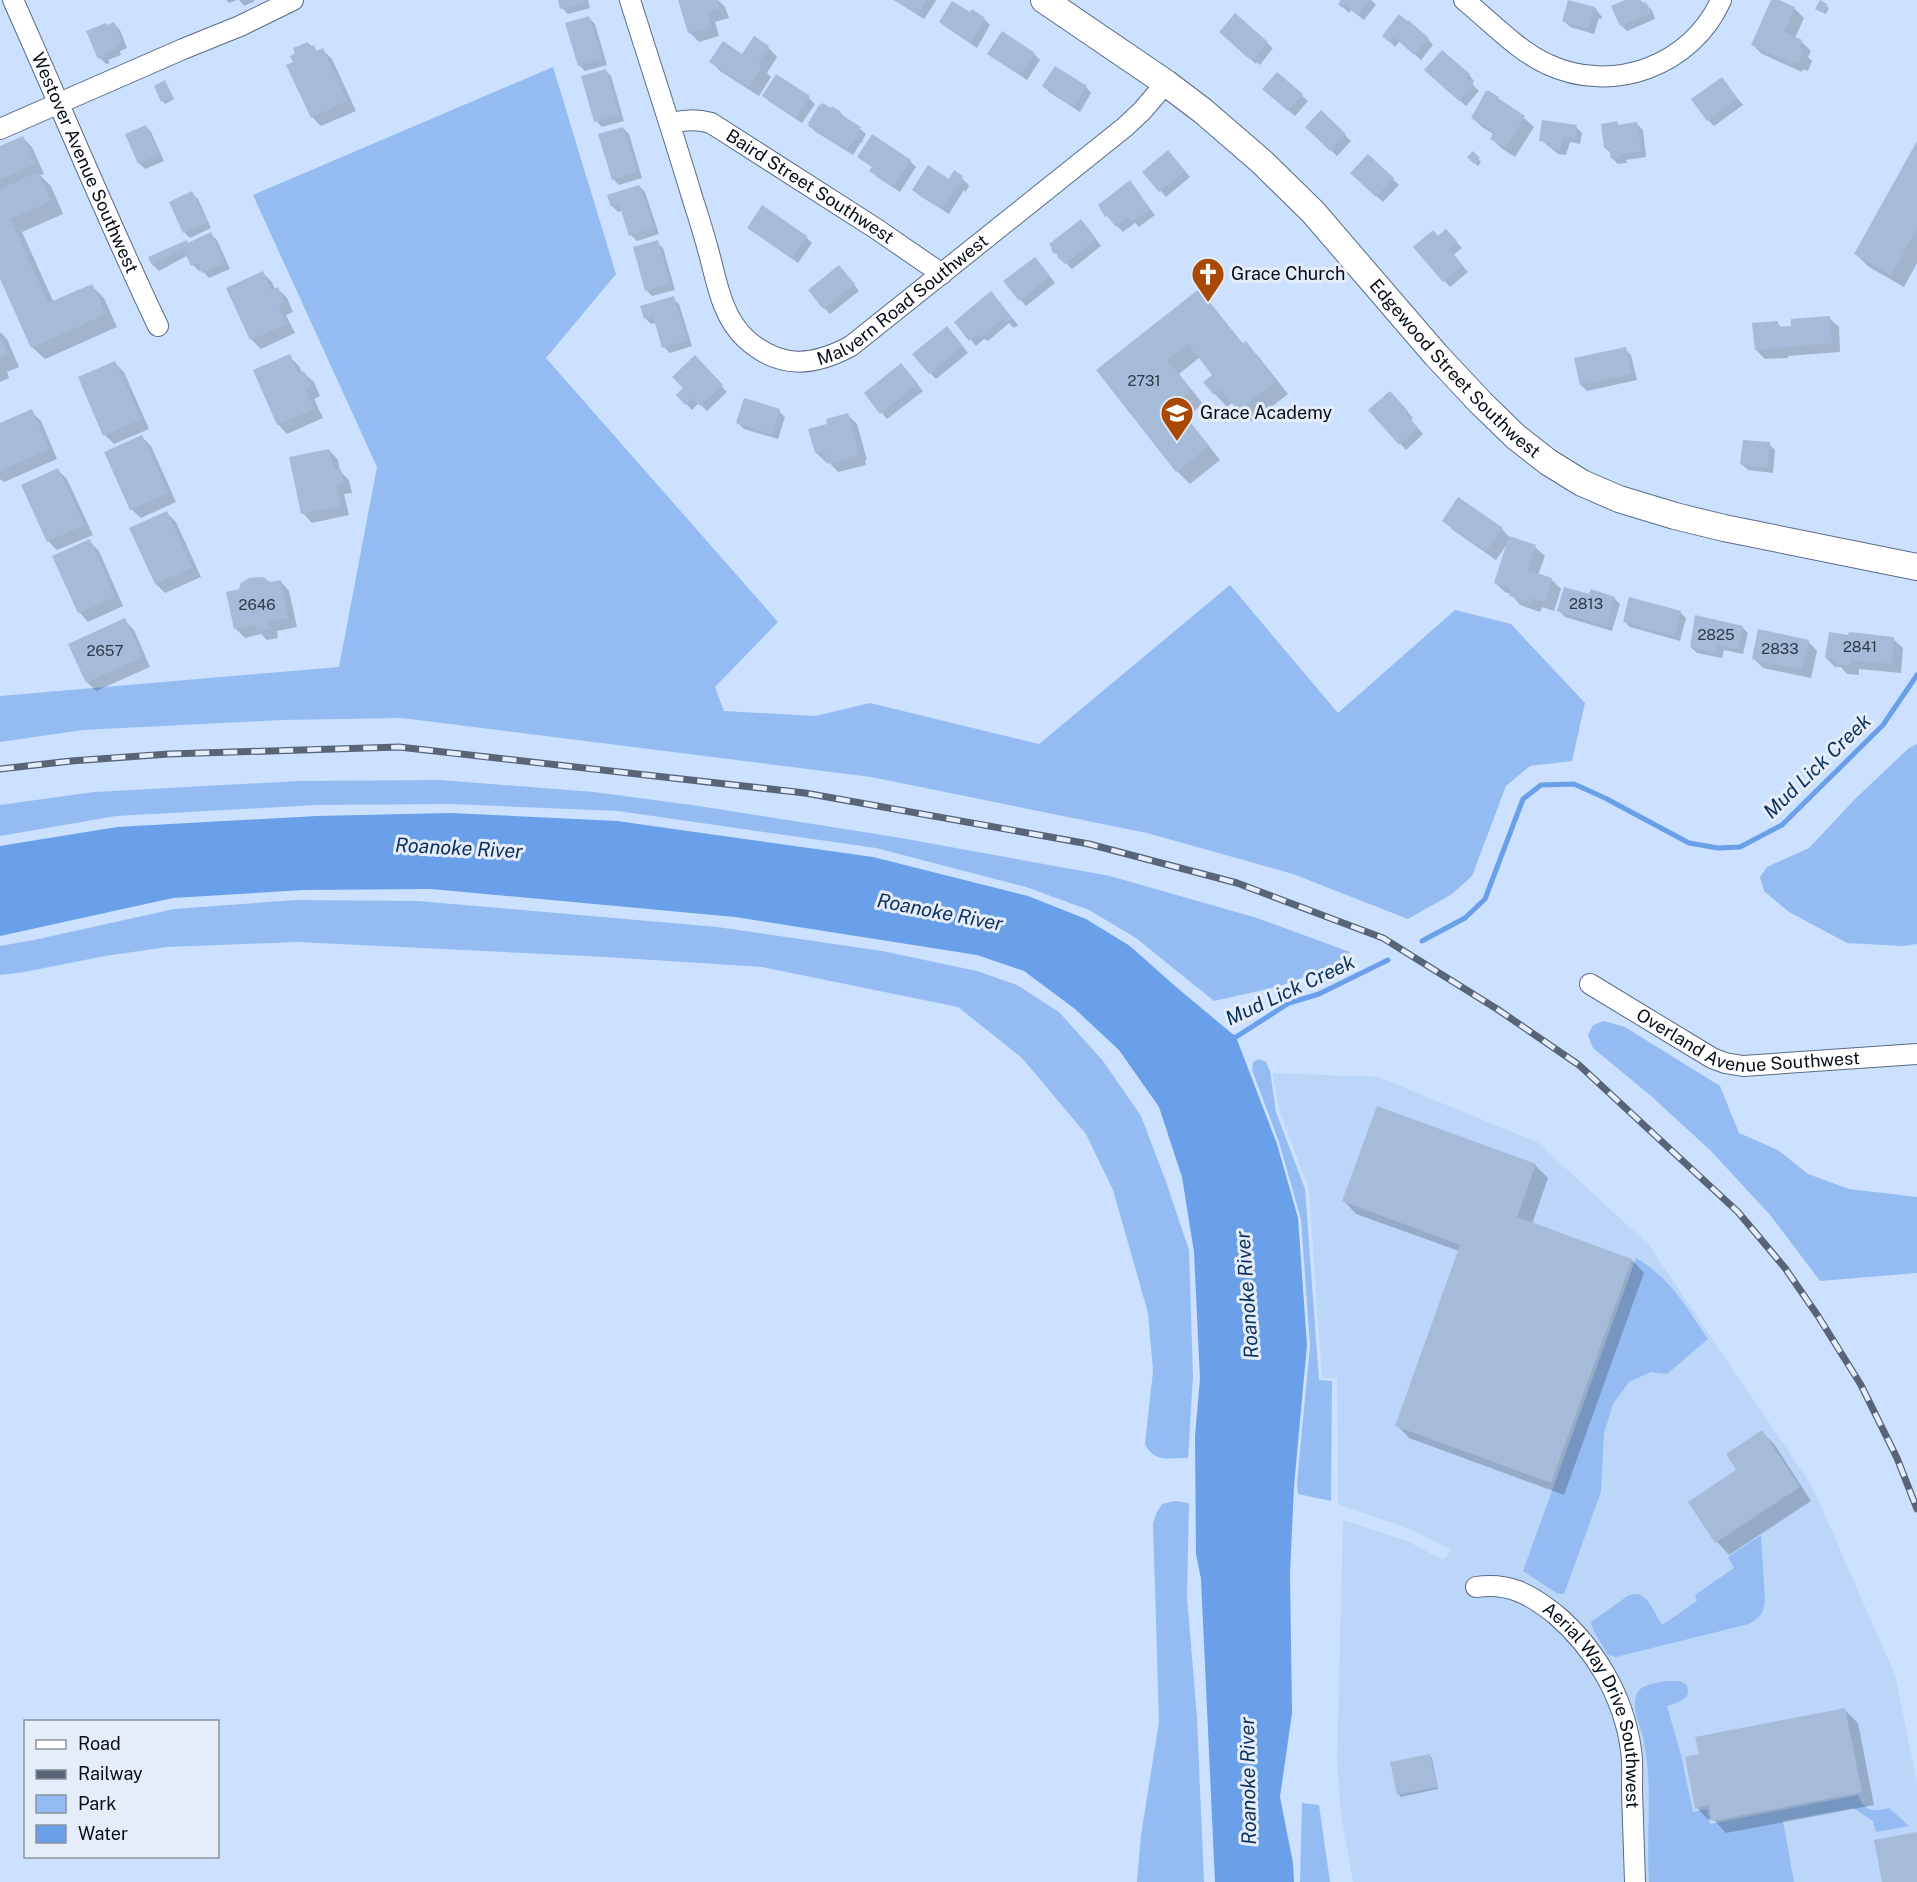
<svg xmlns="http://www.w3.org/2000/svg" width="1917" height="1882" font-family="'Public Sans',sans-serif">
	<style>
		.built { fill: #bcd6fa }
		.green { fill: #94bcf3 }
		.water { fill: #6a9fe9 }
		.shadow { fill: #0003 }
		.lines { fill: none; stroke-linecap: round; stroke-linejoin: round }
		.stream { stroke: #6a9fe9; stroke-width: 5 }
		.building { fill: #a6bbd8 }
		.minor-casing { stroke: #596b86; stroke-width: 22 }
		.tertiary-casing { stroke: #596b86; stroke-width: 28 }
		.minor { stroke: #fff; stroke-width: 20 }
		.tertiary { stroke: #fff; stroke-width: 26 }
		.rail-casing { stroke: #586577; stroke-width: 7 }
		.rail { stroke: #e4edf9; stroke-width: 4.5; stroke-dasharray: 14; stroke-linecap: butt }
		.labels { text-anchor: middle; stroke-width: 6; stroke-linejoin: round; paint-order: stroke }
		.number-label { font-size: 15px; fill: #2e3847 }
		.street-label { font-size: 18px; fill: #060d17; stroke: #e4edf9 }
		.poi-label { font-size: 18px; fill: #060d17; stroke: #e4edf9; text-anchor: start }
		.water-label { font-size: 20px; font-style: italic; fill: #0c305e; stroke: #e4edf9 }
	</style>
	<rect width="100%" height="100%" fill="#cbe1ff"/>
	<!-- built -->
	<path class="built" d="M 1273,1073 L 1378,1077 L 1537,1142 L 1648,1244 L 1812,1486 L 1895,1675 L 1917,1782 L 1917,1882 L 1353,1882 L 1341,1815 L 1337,1761 L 1343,1520 L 1407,1541 L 1443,1560 L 1452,1550 L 1412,1530 L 1338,1504 L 1337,1378 L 1322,1378 L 1309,1189 L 1279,1110 Z"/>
	<!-- green -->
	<path class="green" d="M 553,67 L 616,274 L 546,358 L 778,622 L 715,687 L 724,711 L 815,716 L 870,703 L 1039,744 L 1230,585 L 1338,713 L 1455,610 L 1511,624 L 1585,703 L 1572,761 L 1530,766 L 1506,786 L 1472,876 L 1452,894 L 1408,919 L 1293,874 L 1147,833 L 871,777 L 402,718 L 282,720 L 83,730 L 0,742 L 0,696 L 339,667 L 377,467 L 253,195 Z
		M 1917,744 L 1917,944 L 1903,946 L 1847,943 L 1789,912 L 1764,891 L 1760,877 L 1767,867 L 1809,848 L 1856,798 L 1909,748 Z
		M 440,780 L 594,792 L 692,805 L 895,837 L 1110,876 L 1257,918 L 1350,952 L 1332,967 L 1277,987 L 1214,1001 L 1136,938 L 1089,910 L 1026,887 L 876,848 L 618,811 L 450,804 L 316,805 L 116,816 L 0,836 L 0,805 L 94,792 L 299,781 Z
		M 296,900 L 418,901 L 717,927 L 882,951 L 977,971 L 1017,985 L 1059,1012 L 1103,1061 L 1141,1116 L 1165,1179 L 1189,1250 L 1193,1376 L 1188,1458 C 1169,1458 1154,1463 1145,1444 L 1153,1371 L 1148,1313 L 1113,1190 L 1086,1134 L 1022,1058 L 958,1007 L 762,967 L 607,957 L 297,942 L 167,947 L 105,956 L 24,972 L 0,975 L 0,946 L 34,940 L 174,909 Z
		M 1604,1021 L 1625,1027 L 1720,1086 L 1739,1133 L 1778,1150 L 1808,1174 L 1849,1189 L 1917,1197 L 1917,1273 L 1820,1281 L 1771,1216 L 1711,1151 L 1651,1096 L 1593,1048 L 1588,1035 L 1593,1025 Z
		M 1259,1059 L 1266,1062 L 1270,1071 L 1276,1112 L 1305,1189 L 1319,1380 L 1332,1381 L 1331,1501 L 1298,1494 L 1297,1483 L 1310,1346 L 1301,1219 L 1279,1142 L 1252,1070 L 1253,1062 Z
		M 1636,1258 C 1672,1279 1685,1306 1708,1339 L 1667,1374 L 1651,1372 L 1629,1382 L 1613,1404 L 1604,1433 L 1601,1492 L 1564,1594 L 1558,1594 L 1523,1571 Z
		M 1175,1501 L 1189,1503 L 1187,1596 L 1197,1718 L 1204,1882 L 1137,1882 L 1141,1835 L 1159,1722 L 1153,1523 L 1157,1512 L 1162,1504 Z
		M 1761,1535 L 1765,1600 C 1764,1612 1760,1618 1749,1624 L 1616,1657 L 1608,1655 C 1603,1645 1592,1632 1591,1622 L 1629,1595 L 1640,1594 L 1648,1601 L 1662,1625 L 1697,1601 L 1695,1595 L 1734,1568 L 1728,1557 Z
		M 1668,1681 L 1680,1681 L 1686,1684 C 1693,1699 1679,1702 1667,1706 L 1681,1755 L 1693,1812 L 1707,1809 L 1710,1824 L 1858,1795 C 1865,1812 1873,1812 1889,1808 L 1909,1826 L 1876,1832 L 1873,1821 L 1853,1808 L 1783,1821 L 1794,1882 L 1649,1882 C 1646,1836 1653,1787 1644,1742 C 1642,1727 1631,1711 1636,1696 C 1640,1683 1657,1683 1668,1681 Z
		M 1302,1803 L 1319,1805 L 1330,1882 L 1300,1882 Z"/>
	<!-- water -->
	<path class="water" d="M 450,813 L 617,821 L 873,857 L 1028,896 L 1086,919 L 1130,946 L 1175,986 L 1236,1037 L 1277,1144 L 1298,1218 L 1307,1345 L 1294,1486 L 1290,1574 L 1292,1713 L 1280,1797 L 1293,1863 L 1294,1882 L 1215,1882 L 1201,1579 L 1196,1554 L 1195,1436 L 1200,1379 L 1194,1252 L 1182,1177 L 1159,1107 L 1119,1050 L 1075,1009 L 1024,971 L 977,955 L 735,917 L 431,889 L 303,890 L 173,898 L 0,936 L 0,846 L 117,827 L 317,816 Z"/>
	<!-- shadow -->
	<path class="shadow" d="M 226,0 L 237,0 L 229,3 Z
		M 239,0 L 254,0 L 255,1 L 244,6 Z
		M 559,0 L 588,0 L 590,8 L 568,14 L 562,8 Z
		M 679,0 L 718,0 L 725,7 L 729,18 L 715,22 L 719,36 L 699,42 L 689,32 Z
		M 894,0 L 935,0 L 936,1 L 924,19 Z
		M 1340,0 L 1371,0 L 1376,5 L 1364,20 L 1351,10 L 1349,13 L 1340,4 L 1341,1 Z
		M 1629,0 L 1640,0 L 1652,10 L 1655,19 L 1627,31 L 1621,25 Z
		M 1773,0 L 1795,9 L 1804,18 L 1795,38 L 1802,42 L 1811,51 L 1808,57 L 1812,61 L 1808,71 L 1803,69 L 1802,72 L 1762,54 L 1753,45 Z
		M 1820,2 L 1829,8 L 1826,14 L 1819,11 Z
		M 1595,8 L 1602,17 L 1602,19 L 1599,18 L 1594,34 L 1570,27 L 1564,21 Z
		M 970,14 L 984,19 L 990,25 L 977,48 L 946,27 L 940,22 Z
		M 589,18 L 595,24 L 607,65 L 585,71 L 579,65 Z
		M 114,24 L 120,30 L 127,48 L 120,51 L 121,55 L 108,60 L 110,63 L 106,64 L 98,56 L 107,26 Z
		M 1384,36 L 1428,39 L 1433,45 L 1421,60 L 1400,41 L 1395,47 Z
		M 1227,38 L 1267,43 L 1273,48 L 1260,65 L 1257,62 L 1256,64 Z
		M 308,43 L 318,52 L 323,50 L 332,59 L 356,111 L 321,126 L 312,117 L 295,62 Z
		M 768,47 L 777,57 L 767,73 L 771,77 L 759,96 L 720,71 L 711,61 L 743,56 Z
		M 989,53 L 1034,54 L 1040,60 L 1027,80 L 995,59 Z
		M 605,70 L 611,76 L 624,121 L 602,127 L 596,121 Z
		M 1277,74 L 1308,101 L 1295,116 L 1270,95 Z
		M 1432,75 L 1469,75 L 1474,81 L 1472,84 L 1479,91 L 1466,106 Z
		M 1722,79 L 1743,105 L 1714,126 L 1708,120 Z
		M 165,82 L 174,99 L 165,104 L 163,101 Z
		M 1044,86 L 1086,87 L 1091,93 L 1080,112 L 1049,92 Z
		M 764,96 L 809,98 L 815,104 L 802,123 L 770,102 Z
		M 1504,104 L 1524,118 L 1534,127 L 1515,157 L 1501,148 L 1492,139 L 1495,135 L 1482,127 L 1473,118 Z
		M 1321,112 L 1351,141 L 1337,156 L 1307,127 Z
		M 840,113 L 866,134 L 862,141 L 863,143 L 861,142 L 853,155 L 816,132 L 810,126 Z
		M 1617,123 L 1620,126 L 1637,124 L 1643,130 L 1646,157 L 1626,160 L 1627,163 L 1618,164 L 1612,158 L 1612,154 L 1605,148 Z
		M 145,126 L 151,132 L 164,161 L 145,169 L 139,163 Z
		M 1576,127 L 1582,133 L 1580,144 L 1570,142 L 1566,155 L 1558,154 L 1541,140 Z
		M 623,128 L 629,134 L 642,178 L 619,185 L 613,179 Z
		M 23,138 L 32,147 L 44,174 L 40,175 L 51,186 L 63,214 L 22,232 L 54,303 L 92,286 L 104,298 L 117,327 L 45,359 L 32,347 L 0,276 L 0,148 Z
		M 1917,144 L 1917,263 L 1904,287 L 1869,267 L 1856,254 Z
		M 1473,153 L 1481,162 L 1478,166 L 1469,157 Z
		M 1368,156 L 1399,185 L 1383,202 L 1352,173 Z
		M 859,157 L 910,161 L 916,167 L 900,192 L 877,177 L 871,171 L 873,168 Z
		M 1174,158 L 1190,177 L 1166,197 L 1144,172 Z
		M 955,173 L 968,184 L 969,187 L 965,192 L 964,190 L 949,214 L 920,196 L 914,190 L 949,181 Z
		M 1130,182 L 1155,215 L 1139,227 L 1135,223 L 1123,232 L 1107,216 Z
		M 639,186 L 645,192 L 659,234 L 637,241 L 631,235 L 623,210 L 618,212 L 612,206 Z
		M 192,193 L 198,199 L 211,228 L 190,238 L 184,232 Z
		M 1087,227 L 1101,246 L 1072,269 L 1053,250 Z
		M 749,228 L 806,237 L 812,243 L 798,263 L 755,233 Z
		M 211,234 L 217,240 L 230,269 L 209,278 L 202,270 L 199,271 L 193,265 L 190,254 L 159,271 L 153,265 L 150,258 L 189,244 Z
		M 1438,237 L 1452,237 L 1462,248 L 1453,255 L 1468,272 L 1450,287 L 1415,247 Z
		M 657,242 L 663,248 L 675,290 L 652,296 L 646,290 Z
		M 1041,265 L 1055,283 L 1026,306 L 1005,282 Z
		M 262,272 L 272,282 L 275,289 L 277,288 L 287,298 L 293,312 L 286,315 L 295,333 L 261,349 L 252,340 L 228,289 Z
		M 845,273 L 859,291 L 830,314 L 824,308 Z
		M 1199,291 L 1211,304 L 1244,345 L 1245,343 L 1258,356 L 1288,394 L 1252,422 L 1233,402 L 1227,407 L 1215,394 L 1214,375 L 1200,357 L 1179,374 L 1203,404 L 1186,417 L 1220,460 L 1190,484 L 1177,471 L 1098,371 Z
		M 673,298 L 679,304 L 692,346 L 670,353 L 664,347 L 656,323 L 651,324 L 645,318 Z
		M 997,299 L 1018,325 L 1014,328 L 1009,323 L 988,341 L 984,339 L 976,346 L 956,322 Z
		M 1829,318 L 1839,327 L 1840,352 L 1788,356 L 1788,358 L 1765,359 L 1756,350 L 1777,323 L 1782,328 L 1793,327 Z
		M 0,332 L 7,339 L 19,367 L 7,372 L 9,378 L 0,382 Z
		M 953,334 L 968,353 L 936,379 L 930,373 Z
		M 1625,349 L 1631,355 L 1637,380 L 1587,391 L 1581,385 Z
		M 289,356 L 299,366 L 302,373 L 304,373 L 314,382 L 320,396 L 314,399 L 323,418 L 287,434 L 278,424 Z
		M 695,358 L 727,392 L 707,411 L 699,403 L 692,410 L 678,395 L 685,388 Z
		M 115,363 L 124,372 L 149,429 L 114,444 L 105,435 Z
		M 907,371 L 923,391 L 887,419 L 866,393 Z
		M 1396,399 L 1413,418 L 1411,420 L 1423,434 L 1406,450 L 1371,410 Z
		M 31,411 L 41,421 L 57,459 L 4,482 L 0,479 L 0,425 Z
		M 779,411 L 785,417 L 778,439 L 744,429 L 738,423 Z
		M 848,415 L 857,424 L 867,460 L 865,460 L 866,465 L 838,472 L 828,461 L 826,462 L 816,453 L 829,425 Z
		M 142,437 L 151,446 L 176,502 L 141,518 L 131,509 Z
		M 1769,444 L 1775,450 L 1773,473 L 1748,470 L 1741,464 Z
		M 329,450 L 338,460 L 340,471 L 349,480 L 352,493 L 344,494 L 349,515 L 312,523 L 303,513 Z
		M 58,470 L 67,479 L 93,535 L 57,550 L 48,541 Z
		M 167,513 L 176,522 L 201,577 L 165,593 L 156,584 Z
		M 1444,520 L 1502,529 L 1511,539 L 1535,547 L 1545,556 L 1538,575 L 1551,579 L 1561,589 L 1554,611 L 1542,607 L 1540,612 L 1520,605 L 1511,594 L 1505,592 L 1495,583 L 1508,543 L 1496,560 L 1453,530 Z
		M 89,541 L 99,551 L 123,606 L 88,622 L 79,612 Z
		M 280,581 L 289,591 L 297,627 L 277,631 L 278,638 L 267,640 L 261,634 L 245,638 L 235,628 L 270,584 Z
		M 1590,596 L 1614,598 L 1620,604 L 1612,631 L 1565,617 L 1559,611 Z
		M 1680,612 L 1686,618 L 1680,641 L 1630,627 L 1624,621 Z
		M 124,620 L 134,630 L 150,667 L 96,691 L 87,682 Z
		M 1742,627 L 1748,633 L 1743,654 L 1724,650 L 1722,658 L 1697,653 L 1691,647 Z
		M 1893,639 L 1903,648 L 1901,673 L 1859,669 L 1859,675 L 1847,674 L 1841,667 L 1835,667 L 1826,658 Z
		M 1808,641 L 1817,651 L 1811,678 L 1763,668 L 1753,658 Z
		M 1535,1165 L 1548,1178 L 1532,1224 L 1632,1260 L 1644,1273 L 1564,1495 L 1409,1438 L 1397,1425 L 1459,1251 L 1356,1214 L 1344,1201 Z
		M 1762,1432 L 1775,1445 L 1811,1501 L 1729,1555 L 1717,1542 L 1690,1502 L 1738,1470 Z
		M 1845,1710 L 1858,1723 L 1874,1805 L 1726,1833 L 1713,1819 L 1709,1820 L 1696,1807 L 1700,1755 Z
		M 1430,1756 L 1432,1758 L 1438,1789 L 1401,1797 L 1398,1794 Z"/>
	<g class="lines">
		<!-- stream -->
		<path class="stream" d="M 1422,941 L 1465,918 L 1485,899 L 1523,799 L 1541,785 L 1574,784 L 1605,798 L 1689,843 L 1718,848 L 1740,847 L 1782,825 L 1883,725 L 1917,675
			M 1231,1037 L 1236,1037 L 1289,1003 L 1319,994 L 1388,960"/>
	</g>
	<!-- building -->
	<path class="building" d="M 558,0 L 584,0 L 585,2 L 560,9 Z
		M 678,0 L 717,0 L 720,9 L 707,13 L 711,26 L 688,33 Z
		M 896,0 L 927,0 L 918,14 Z
		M 1341,0 L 1370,0 L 1358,15 L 1345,5 L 1342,8 L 1338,4 Z
		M 1568,0 L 1595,7 L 1595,8 L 1597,9 L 1596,14 L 1593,13 L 1588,29 L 1562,21 Z
		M 1625,0 L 1640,0 L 1642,4 L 1646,2 L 1651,13 L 1620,26 L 1611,6 Z
		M 1771,0 L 1779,0 L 1795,7 L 1784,32 L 1802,40 L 1799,48 L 1804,50 L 1798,63 L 1793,61 L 1792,63 L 1751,45 Z
		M 1820,0 L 1827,4 L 1823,13 L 1815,9 Z
		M 952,1 L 970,12 L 972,9 L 985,18 L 971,43 L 939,22 Z
		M 1235,13 L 1268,42 L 1253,60 L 1250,58 L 1249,59 L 1219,32 Z
		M 1399,14 L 1407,21 L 1408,20 L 1429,38 L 1414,55 L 1394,37 L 1389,42 L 1382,36 Z
		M 589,16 L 602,59 L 578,66 L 565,23 Z
		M 114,22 L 122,41 L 115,45 L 116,49 L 104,54 L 105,57 L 99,59 L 97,57 L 86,31 L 106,23 L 107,25 Z
		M 1002,31 L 1035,53 L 1020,75 L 987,54 Z
		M 754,36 L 769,46 L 758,64 L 762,67 L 749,87 L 709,62 L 723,41 L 742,54 Z
		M 308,42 L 310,47 L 314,45 L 316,51 L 323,48 L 347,101 L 311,118 L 286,65 L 293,62 L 290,56 L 295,53 L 293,48 Z
		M 1442,50 L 1470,74 L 1466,78 L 1474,84 L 1459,101 L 1424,70 Z
		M 1055,66 L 1087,86 L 1073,107 L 1042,86 Z
		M 606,69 L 619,115 L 594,122 L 581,76 Z
		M 1277,72 L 1303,94 L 1288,111 L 1262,89 Z
		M 776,74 L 810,96 L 796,118 L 762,96 Z
		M 1722,77 L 1738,99 L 1707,121 L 1691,99 Z
		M 165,80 L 173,97 L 161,102 L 154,86 Z
		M 1486,91 L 1489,91 L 1499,97 L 1498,98 L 1525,116 L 1505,148 L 1490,139 L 1494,132 L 1471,118 Z
		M 823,103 L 831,108 L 832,106 L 841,112 L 840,114 L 861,127 L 857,134 L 859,136 L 857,138 L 855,137 L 852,144 L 851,143 L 847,150 L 808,126 L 809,124 L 808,123 L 820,104 L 821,105 Z
		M 1321,110 L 1346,134 L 1330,151 L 1305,127 Z
		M 1542,120 L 1577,125 L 1575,139 L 1564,137 L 1560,150 L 1550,148 L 1551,143 L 1539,141 Z
		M 1617,121 L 1618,125 L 1637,122 L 1641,151 L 1621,154 L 1621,158 L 1611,159 L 1609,148 L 1604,148 L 1601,124 Z
		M 146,125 L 159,154 L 138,164 L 125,134 Z
		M 623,127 L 637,172 L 612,180 L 598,134 Z
		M 872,134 L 911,160 L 893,187 L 869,171 L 872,167 L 857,157 Z
		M 23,136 L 35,164 L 0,180 L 0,146 Z
		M 1917,141 L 1917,228 L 1891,275 L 1854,254 Z
		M 1168,150 L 1185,171 L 1159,192 L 1142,172 Z
		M 1473,151 L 1480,158 L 1474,164 L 1467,157 Z
		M 1368,154 L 1394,178 L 1376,197 L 1350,173 Z
		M 928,165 L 949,179 L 954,170 L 963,176 L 962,178 L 964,180 L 959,187 L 957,186 L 942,209 L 912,190 Z
		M 38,172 L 51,201 L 10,219 L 48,303 L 92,284 L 106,314 L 31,348 L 0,279 L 0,189 Z
		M 1130,180 L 1150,209 L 1132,222 L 1128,217 L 1116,227 L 1107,216 L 1105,217 L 1098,205 Z
		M 639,185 L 654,228 L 629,236 L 619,204 L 611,207 L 607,195 Z
		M 192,191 L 207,222 L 183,233 L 169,202 Z
		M 762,205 L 807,236 L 792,258 L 747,228 Z
		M 1081,219 L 1096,239 L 1065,264 L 1057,257 L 1058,256 L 1056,253 L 1054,254 L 1051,249 L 1052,248 L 1049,244 Z
		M 1446,229 L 1457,241 L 1449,248 L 1463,266 L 1443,282 L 1413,247 L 1433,230 L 1438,236 Z
		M 211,232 L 225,263 L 202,273 L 198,264 L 191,266 L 183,249 L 152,265 L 148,257 L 187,240 L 188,243 Z
		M 658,240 L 670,284 L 645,291 L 633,247 Z
		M 1035,257 L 1050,276 L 1019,301 L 1003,281 Z
		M 839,265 L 855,284 L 823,309 L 808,290 Z
		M 263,271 L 271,290 L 278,287 L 285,302 L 278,305 L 287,324 L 250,340 L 226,288 Z
		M 1199,289 L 1242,344 L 1246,341 L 1276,381 L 1238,411 L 1221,389 L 1214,395 L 1203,382 L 1212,375 L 1188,344 L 1167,360 L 1191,390 L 1175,403 L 1209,446 L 1176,472 L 1096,370 Z
		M 991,291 L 1013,319 L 1007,323 L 1003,318 L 982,336 L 979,336 L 978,334 L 969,341 L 954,322 Z
		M 674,296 L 687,340 L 662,348 L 653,316 L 644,319 L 640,306 Z
		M 1830,316 L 1832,343 L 1755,350 L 1752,323 L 1778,321 L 1778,327 L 1791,326 L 1791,319 Z
		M 947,326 L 963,346 L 929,374 L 912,354 Z
		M 0,337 L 8,354 L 0,357 Z
		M 1626,347 L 1631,374 L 1580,385 L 1574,358 Z
		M 290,354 L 298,374 L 304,371 L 311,387 L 306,389 L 314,409 L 277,425 L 253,370 Z
		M 695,355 L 723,385 L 700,406 L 692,398 L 685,405 L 676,395 L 683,388 L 672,377 Z
		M 115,361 L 141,419 L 103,436 L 78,377 Z
		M 901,363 L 918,384 L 880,414 L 864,393 Z
		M 1390,391 L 1408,411 L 1406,414 L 1418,428 L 1399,445 L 1368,410 Z
		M 744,398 L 780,409 L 772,434 L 736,423 Z
		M 32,409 L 49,449 L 0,471 L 0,423 Z
		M 848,413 L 858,451 L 856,451 L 858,455 L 827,464 L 824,451 L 815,453 L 808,429 L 827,424 L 826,419 Z
		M 142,435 L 168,493 L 130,510 L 104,452 Z
		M 1743,440 L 1770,442 L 1767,468 L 1740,464 Z
		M 329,449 L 334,470 L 341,469 L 344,483 L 336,485 L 341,506 L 301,514 L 289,457 Z
		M 58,468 L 84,525 L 47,542 L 21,485 Z
		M 1458,497 L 1503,528 L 1486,551 L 1442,521 Z
		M 167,511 L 192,568 L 155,584 L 129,528 Z
		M 1509,536 L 1536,545 L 1528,570 L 1552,578 L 1545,602 L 1532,598 L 1531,603 L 1509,596 L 1511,589 L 1494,583 Z
		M 90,539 L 115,597 L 78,613 L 52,556 Z
		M 263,577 L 270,582 L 281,580 L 288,618 L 268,622 L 270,629 L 256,632 L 255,625 L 234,629 L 226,592 L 239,589 L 241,583 L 249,578 Z
		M 1564,587 L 1589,594 L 1591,589 L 1615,597 L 1606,626 L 1557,611 Z
		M 1629,597 L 1681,611 L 1675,636 L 1623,622 Z
		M 1695,615 L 1743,626 L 1738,649 L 1718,645 L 1716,653 L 1690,647 Z
		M 125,618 L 142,657 L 86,683 L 68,644 Z
		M 1758,629 L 1809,640 L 1802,670 L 1752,659 Z
		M 1829,632 L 1848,635 L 1849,632 L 1894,637 L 1892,664 L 1850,660 L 1850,666 L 1836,665 L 1837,659 L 1825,658 Z
		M 1377,1106 L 1536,1164 L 1517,1217 L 1632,1259 L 1551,1483 L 1395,1426 L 1460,1245 L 1342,1201 Z
		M 1762,1430 L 1800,1487 L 1715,1543 L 1688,1502 L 1736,1470 L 1726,1454 Z
		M 1845,1708 L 1862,1792 L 1712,1821 L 1709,1805 L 1695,1808 L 1685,1757 L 1699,1754 L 1695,1737 Z
		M 1430,1754 L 1437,1787 L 1397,1795 L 1390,1762 Z
		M 1917,1832 L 1917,1882 L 1882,1882 L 1874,1840 Z"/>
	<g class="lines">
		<defs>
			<g id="minor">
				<path id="s1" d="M 13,0 C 62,109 107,219 158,326"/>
				<path id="s2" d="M 630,0 C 651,67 673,133 693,200 C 699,218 704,235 709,253 C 717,283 722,317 746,339 C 780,370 814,366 851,346 L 1125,127 L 1142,111 L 1166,83"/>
				<path d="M 1464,0 C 1490,21 1518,51 1547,64 C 1612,95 1692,66 1721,0"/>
				<path id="s3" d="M 670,123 C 685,120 696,119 711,123 L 875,228 L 942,274"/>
				<path d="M 0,129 L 183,49 L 240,26 L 293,0"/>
				<path id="s4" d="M 1590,984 L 1712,1058 L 1725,1063 L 1743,1066 L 1917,1054"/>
				<path id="s5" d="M 1476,1587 C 1508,1582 1530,1594 1555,1614 C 1595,1648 1624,1697 1631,1750 C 1633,1763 1632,1777 1632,1791 C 1633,1821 1634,1852 1635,1882"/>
			</g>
			<g id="tertiary">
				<path id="s6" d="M 1044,0 L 1166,83 L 1203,111 L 1262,162 L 1313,212 L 1436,355 L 1481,403 L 1516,437 L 1548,462 L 1582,483 L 1619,499 L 1675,516 L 1724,528 L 1917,567"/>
			</g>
		</defs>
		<!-- minor casing -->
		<use href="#minor" class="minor-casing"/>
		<!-- tertiary casing -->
		<use href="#tertiary" class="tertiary-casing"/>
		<!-- minor -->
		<use href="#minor" class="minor"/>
		<!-- tertiary -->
		<use href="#tertiary" class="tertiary"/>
		<defs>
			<path id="rail" d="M 0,769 L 71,761 L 169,754 L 399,747 L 805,793 L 1089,844 L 1237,883 L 1383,938 L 1497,1009 L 1579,1065 L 1738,1212 L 1785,1268 L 1818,1316 L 1861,1385 L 1897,1458 L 1917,1509"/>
		</defs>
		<!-- rail casing -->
		<use href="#rail" class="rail-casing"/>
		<!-- rail -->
		<use href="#rail" class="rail"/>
	</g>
	<!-- icons -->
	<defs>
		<symbol id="church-pin" viewBox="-11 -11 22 30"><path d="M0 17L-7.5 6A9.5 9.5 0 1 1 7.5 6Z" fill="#a94802" stroke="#e4edf9"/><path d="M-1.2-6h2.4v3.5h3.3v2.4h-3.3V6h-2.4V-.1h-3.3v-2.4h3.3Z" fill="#fff"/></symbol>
		<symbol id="school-pin" viewBox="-11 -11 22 30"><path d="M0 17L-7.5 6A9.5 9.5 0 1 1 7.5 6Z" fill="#a94802" stroke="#e4edf9"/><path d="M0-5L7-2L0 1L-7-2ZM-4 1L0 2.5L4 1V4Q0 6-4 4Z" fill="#fff"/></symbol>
	</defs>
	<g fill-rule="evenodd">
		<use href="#church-pin" x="1189" y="255" width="38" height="52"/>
		<use href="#school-pin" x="1158" y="394" width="38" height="52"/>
	</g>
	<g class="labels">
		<!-- number labels -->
		<g class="number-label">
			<text x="1144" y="386">2731</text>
			<text x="1586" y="609">2813</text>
			<text x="257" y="610">2646</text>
			<text x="1716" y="640">2825</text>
			<text x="1860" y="652">2841</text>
			<text x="1780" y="654">2833</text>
			<text x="105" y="656">2657</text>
		</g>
		<!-- street labels -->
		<g class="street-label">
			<text dy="6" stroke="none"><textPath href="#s1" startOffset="178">Westover Avenue Southwest</textPath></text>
			<text dy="6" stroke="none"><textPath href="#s3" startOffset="159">Baird Street Southwest</textPath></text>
			<text dy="6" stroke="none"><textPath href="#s2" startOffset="542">Malvern Road Southwest</textPath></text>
			<text dy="6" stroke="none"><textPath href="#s6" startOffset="555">Edgewood Street Southwest</textPath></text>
			<text dy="6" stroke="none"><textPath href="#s4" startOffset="174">Overland Avenue Southwest</textPath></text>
			<text dy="6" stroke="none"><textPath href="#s5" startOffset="189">Aerial Way Drive Southwest</textPath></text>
		</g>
		<!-- poi labels -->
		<g class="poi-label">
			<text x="1231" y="280">Grace Church</text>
			<text x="1200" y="419">Grace Academy</text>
		</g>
		<!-- water labels -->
		<g class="water-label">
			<text transform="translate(1817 766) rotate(-44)" y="7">Mud Lick Creek</text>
			<text transform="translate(459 848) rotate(3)" y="7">Roanoke River</text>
			<text transform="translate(940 912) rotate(11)" y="7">Roanoke River</text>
			<text transform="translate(1290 990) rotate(-25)" y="7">Mud Lick Creek</text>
			<text transform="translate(1247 1295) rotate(-94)" y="7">Roanoke River</text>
			<text transform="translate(1248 1781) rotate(-91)" y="7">Roanoke River</text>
		</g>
	</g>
	<!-- legend -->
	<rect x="24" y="1720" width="195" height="138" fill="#e4edf9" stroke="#8b939f" stroke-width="1.5"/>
	<rect x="36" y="1740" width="30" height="9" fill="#ffffff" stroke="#8b939f" stroke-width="1.5"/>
	<text x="78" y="1750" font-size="18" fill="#060d17">Road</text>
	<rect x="36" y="1770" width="30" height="9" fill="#586577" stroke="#8b939f" stroke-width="1.5"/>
	<text x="78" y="1780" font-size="18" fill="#060d17">Railway</text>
	<rect x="36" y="1795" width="30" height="18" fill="#94bcf3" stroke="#8b939f" stroke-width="1.5"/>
	<text x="78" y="1810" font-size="18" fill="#060d17">Park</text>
	<rect x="36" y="1825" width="30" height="18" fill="#6a9fe9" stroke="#8b939f" stroke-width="1.5"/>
	<text x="78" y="1840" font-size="18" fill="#060d17">Water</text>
</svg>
